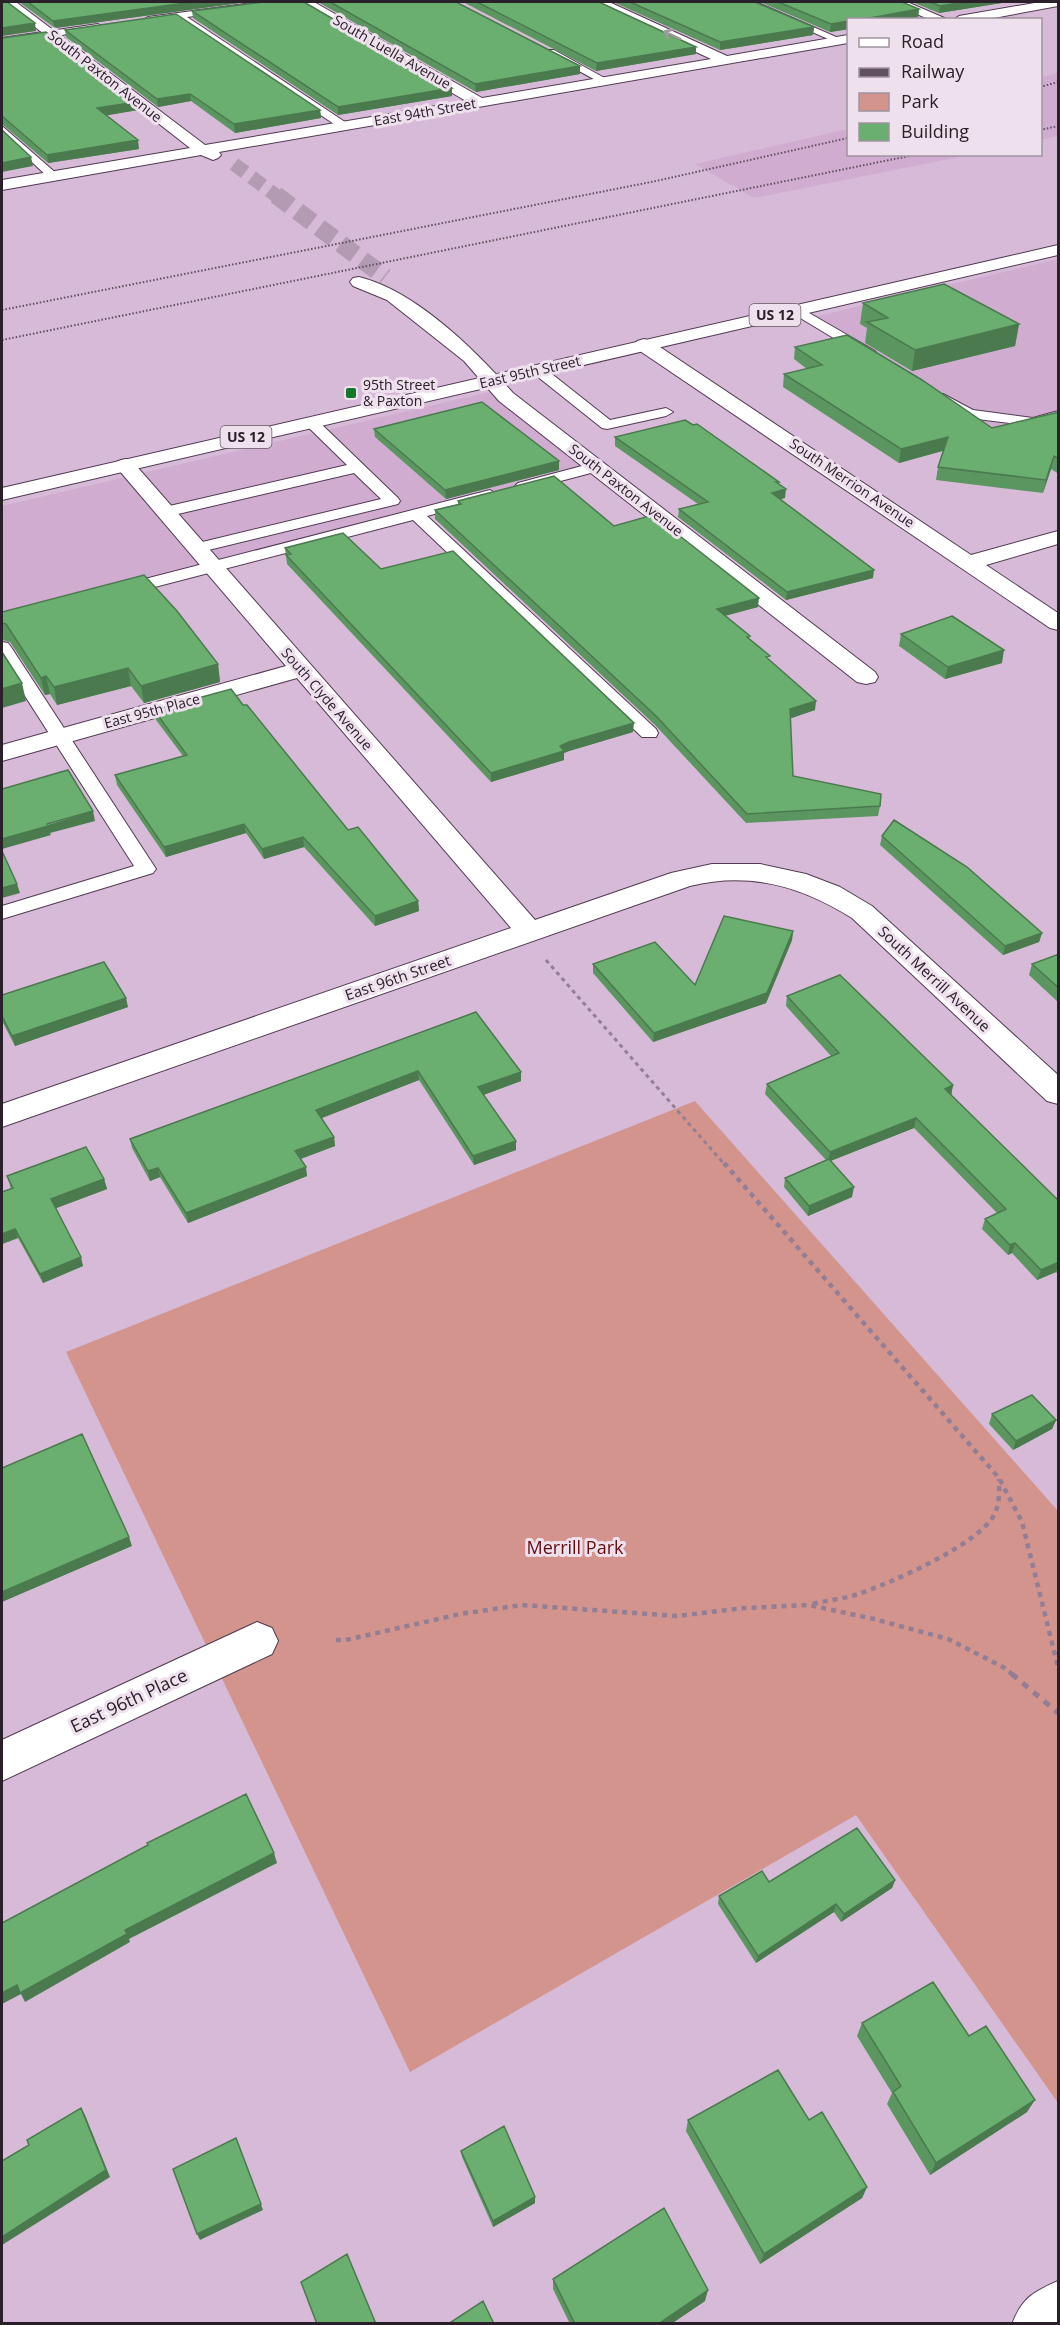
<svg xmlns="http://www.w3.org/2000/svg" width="1060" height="2325" font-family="'Open Sans',sans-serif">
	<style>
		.built { fill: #d0add0 }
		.green { fill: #d2948d }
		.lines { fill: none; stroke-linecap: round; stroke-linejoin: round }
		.street-tunnel-far1 { stroke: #b49bb4; stroke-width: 14; stroke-dasharray: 14 8; stroke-linecap: butt }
		.street-tunnel { stroke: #b49bb4; stroke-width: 18; stroke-dasharray: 18 9; stroke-linecap: butt }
		.lane-casing { stroke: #523a53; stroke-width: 2 }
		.street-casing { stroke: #523a53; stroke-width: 2 }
		.primary-casing { stroke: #523a53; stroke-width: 2 }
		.path-far2 { stroke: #947e94; stroke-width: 3; stroke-dasharray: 4 4; stroke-linecap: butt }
		.path-far1 { stroke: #947e94; stroke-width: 4.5; stroke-dasharray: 5 5; stroke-linecap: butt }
		.path { stroke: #947e94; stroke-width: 5; stroke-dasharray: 7 7; stroke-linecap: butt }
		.lane { fill: #fff; fill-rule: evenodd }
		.street { fill: #fff; fill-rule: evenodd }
		.primary { fill: #fff; fill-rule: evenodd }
		.rail { stroke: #605060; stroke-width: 2; stroke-dasharray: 1.5 2; stroke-linecap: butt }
		.wall { fill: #5b9660 }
		.shaded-wall { fill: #4a7a4e }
		.building { fill: #6aae70; stroke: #4a7a4e; stroke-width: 1.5 }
		.oneway { stroke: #9f9b9f }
		.poi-dot { fill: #12772a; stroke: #efe0ee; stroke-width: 2 }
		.labels { text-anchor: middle; stroke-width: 6; stroke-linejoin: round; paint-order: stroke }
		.far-street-label { font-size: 14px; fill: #2a202a; stroke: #efe0ee }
		.shield { fill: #efe0ee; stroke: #655a65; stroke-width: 1.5 }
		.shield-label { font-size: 14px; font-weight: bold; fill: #2a202a }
		.far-poi-label { font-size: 14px; fill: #2a202a; stroke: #efe0ee; text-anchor: start }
		.street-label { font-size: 15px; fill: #2a202a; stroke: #efe0ee }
		.near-park-label { font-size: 18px; fill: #610e0f; stroke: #efe0ee }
		.near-street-label { font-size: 18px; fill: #2a202a; stroke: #efe0ee }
	</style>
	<rect width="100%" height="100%" fill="#d7bad7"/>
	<!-- built -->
	<path class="built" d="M 1058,73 L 1058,136 L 1041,140 L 1041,77 Z
		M 848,129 L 848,154 L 969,155 L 754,198 L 695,164 Z
		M 1058,259 L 1058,419 L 999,435 L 805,319 Z
		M 493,391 L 595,471 L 2,623 L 2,506 Z"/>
	<!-- green -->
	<path class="green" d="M 695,1101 L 1058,1511 L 1058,2103 L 856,1815 L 410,2072 L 66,1352 Z"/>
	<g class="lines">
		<!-- street-tunnel-far1 -->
		<path class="street-tunnel-far1" d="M 234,164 L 278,197"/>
		<!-- street-tunnel -->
		<path class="street-tunnel" d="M 276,195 L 385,277"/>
		<defs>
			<path id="lane" d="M 260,2 L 281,2 L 276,5 L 187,17 L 348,124 L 348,128 L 340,128 L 177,19 L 148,23 L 143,20 L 148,17 Z
				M 744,2 L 756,2 L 843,40 L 835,42 Z
				M 98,24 L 103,27 L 101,29 L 2,44 L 2,38 Z
				M 548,50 L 554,50 L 610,81 L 601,83 L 548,54 Z
				M 2,126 L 57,174 L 57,178 L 49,178 L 2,134 Z
				M 797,306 L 875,351 L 877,354 L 870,358 L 865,357 L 792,313 L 790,310 Z
				M 538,366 L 543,367 L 610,420 L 666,408 L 673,412 L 666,416 L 607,429 L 602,428 L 533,373 L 531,370 Z
				M 943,394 L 973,410 L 1033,418 L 1058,411 L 1058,419 L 1034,426 L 969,418 L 938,401 L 936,398 L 938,395 Z
				M 311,418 L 316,419 L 398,498 L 400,501 L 398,504 L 196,553 L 188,548 L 190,545 L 381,499 L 354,473 L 165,517 L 157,512 L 165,507 L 347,465 L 306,425 L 304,422 Z
				M 597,462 L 602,464 L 605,467 L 602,470 L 523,491 L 515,486 L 518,483 Z
				M 490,490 L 498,495 L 495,498 L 427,516 L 656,729 L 658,733 L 656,737 L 642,737 L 413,520 L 120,596 L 112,591 L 114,587 Z
				M 2,642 L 8,643 L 11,647 L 156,869 L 153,873 L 2,919 L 2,906 L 134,866 L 2,660 Z"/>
			<path id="street" d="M 3,2 L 16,2 L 205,145 L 466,101 L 302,5 L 300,2 L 314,2 L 482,98 L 711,59 L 596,5 L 594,2 L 609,2 L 727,56 L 848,35 L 848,43 L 219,152 L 221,155 L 218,158 L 213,160 L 201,155 L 2,190 L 2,180 L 190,148 Z
				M 891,2 L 907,2 L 949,20 L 930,20 Z
				M 1040,2 L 1058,2 L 1058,6 L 983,20 L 953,20 L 959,16 Z
				M 359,277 C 416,291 475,350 513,393 L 875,672 L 878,677 L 875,682 L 866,684 L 857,682 L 499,401 L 464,361 L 387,300 L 353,286 L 350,282 L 353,278 Z
				M 644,339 L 651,341 L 971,555 L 1058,531 L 1058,544 L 986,565 L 1058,613 L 1058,630 L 1050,628 L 637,349 L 635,345 L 637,341 Z
				M 125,459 L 132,461 L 535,920 L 671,873 L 712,864 L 760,864 L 806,874 L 840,887 L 872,906 L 1058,1075 L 1058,1104 L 1047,1101 L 852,918 C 801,886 749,871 690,886 L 2,1127 L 2,1104 L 511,928 L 297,678 L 2,761 L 2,745 L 286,666 L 118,469 L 115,465 L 118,461 Z
				M 257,1622 L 272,1628 L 278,1641 L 272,1654 L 2,1781 L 2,1740 Z
				M 1058,2281 L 1058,2324 L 1012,2324 C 1022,2298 1033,2292 1058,2281 Z"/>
			<path id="primary" d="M 1058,245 L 1058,255 L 2,500 L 2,488 Z"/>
		</defs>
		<!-- lane casing -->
		<use href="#lane" class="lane-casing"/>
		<!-- street casing -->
		<use href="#street" class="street-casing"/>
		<!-- primary casing -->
		<use href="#primary" class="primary-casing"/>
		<!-- path-far2 -->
		<path class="path-far2" d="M 546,960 L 725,1165"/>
		<!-- path-far1 -->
		<path class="path-far1" d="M 724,1163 L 999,1478 L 1022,1522 L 1058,1667
			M 813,1604 C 828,1600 844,1599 858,1594 C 891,1583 978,1545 994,1515 C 1000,1504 999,1491 999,1479
			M 336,1640 L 346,1640 L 460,1614 L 522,1605 L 677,1616 L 744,1608 L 809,1605 L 874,1619 L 948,1639 L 1003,1667 L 1014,1676"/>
		<!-- path -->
		<path class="path" d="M 1012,1674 L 1058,1713"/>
		<!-- lane -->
		<use href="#lane" class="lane"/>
		<!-- street -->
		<use href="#street" class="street"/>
		<!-- primary -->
		<use href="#primary" class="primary"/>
		<!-- rail -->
		<path class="rail" d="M 1040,87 L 1058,82
			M 1040,130 L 1058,126
			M 2,310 L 656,181 L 848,138
			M 2,340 L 919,154"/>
	</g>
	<!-- wall -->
	<path class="wall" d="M 19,2 L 247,2 L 55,28 Z
		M 318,2 L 456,2 L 580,74 L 476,92 Z
		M 463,2 L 599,2 L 696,54 L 596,71 Z
		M 613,2 L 755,2 L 814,27 L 813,35 L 720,50 Z
		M 760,2 L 902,2 L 919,9 L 918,17 L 849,20 L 849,29 L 830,32 Z
		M 912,2 L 1008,2 L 939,13 Z
		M 192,11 L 452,88 L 452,96 L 338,115 L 193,18 Z
		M 65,30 L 320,110 L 321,118 L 235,133 L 191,101 L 158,107 L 66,37 Z
		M 2,38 L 138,110 L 106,115 L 139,149 L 48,163 L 2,124 Z
		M 863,303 L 1019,324 L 1015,346 L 912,371 L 865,343 L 867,328 L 860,324 Z
		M 795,347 L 992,428 L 1059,412 L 1059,474 L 1051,469 L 1043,493 L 936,480 L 938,467 L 943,451 L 899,463 L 783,387 L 784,374 L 807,369 L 794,359 Z
		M 374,429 L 559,470 L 446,499 L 375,437 Z
		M 615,437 L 779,484 L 785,498 L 780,499 L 873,578 L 786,600 L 678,517 L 679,509 L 698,504 L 615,446 Z
		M 458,501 L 614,526 L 758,607 L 725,616 L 750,636 L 749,639 L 815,710 L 790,718 L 793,776 L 880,806 L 878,816 L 746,823 L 655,725 L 435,519 L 435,510 L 458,504 Z
		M 285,548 L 381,569 L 633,732 L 569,751 L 564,753 L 564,760 L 491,782 L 287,564 Z
		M 2,612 L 218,664 L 220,682 L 144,703 L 131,686 L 57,705 L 50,694 L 45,695 L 10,642 L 2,640 L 2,641 Z
		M 901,634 L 1002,663 L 945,679 L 899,646 Z
		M 243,705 L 348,830 L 418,901 L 419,911 L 375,926 L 304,847 L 264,859 L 246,833 L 166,857 L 117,785 L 115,775 L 183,756 L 156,720 L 154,710 Z
		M 882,836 L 1042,933 L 1039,942 L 1003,955 L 880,845 Z
		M 793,931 L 792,940 L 766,1003 L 653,1042 L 593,973 L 593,964 L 695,985 Z
		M 1059,954 L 1059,1003 L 1029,975 L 1032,964 Z
		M 2,995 L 128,1007 L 15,1046 L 2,1021 Z
		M 787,996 L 953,1085 L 951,1095 L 1059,1201 L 1059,1275 L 1056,1272 L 1037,1280 L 1012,1253 L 1008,1255 L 982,1229 L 985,1219 L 997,1213 L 914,1128 L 830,1161 L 852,1197 L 808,1216 L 784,1187 L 785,1178 L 826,1160 L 765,1094 L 767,1084 L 831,1056 L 786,1006 Z
		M 476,1012 L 521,1072 L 521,1081 L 483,1095 L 516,1150 L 474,1165 L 419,1080 L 321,1118 L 334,1137 L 335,1146 L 301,1159 L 307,1176 L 188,1223 L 160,1177 L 150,1181 L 132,1148 L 130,1139 Z
		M 7,1176 L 104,1179 L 107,1189 L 56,1208 L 83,1266 L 43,1283 L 18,1238 L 2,1244 L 2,1192 L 11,1189 Z
		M 992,1414 L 1056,1420 L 1052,1429 L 1013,1450 L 989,1424 Z
		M 895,1880 L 892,1888 L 841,1922 L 834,1912 L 756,1963 L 718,1904 L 719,1896 L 769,1882 Z
		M 862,2023 L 969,2036 L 1027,2112 L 930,2175 L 887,2104 L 892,2093 L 857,2036 Z
		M 688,2120 L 867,2187 L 862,2198 L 760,2264 L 686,2131 Z
		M 461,2151 L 535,2203 L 493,2227 L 462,2157 Z
		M 553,2279 L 705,2301 L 671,2324 L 570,2324 L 553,2289 Z"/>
	<!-- shaded-wall -->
	<path class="shaded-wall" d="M 193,2 L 247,2 L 55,28 L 53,21 Z
		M 965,2 L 1008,2 L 939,13 L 940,6 Z
		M 919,9 L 918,17 L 902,20 L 859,20 Z
		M 849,21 L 849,29 L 830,32 L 831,24 Z
		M 35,23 L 36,31 L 2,36 L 2,37 L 2,28 Z
		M 814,27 L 813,35 L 720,50 L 720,42 Z
		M 696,47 L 696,54 L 596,71 L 597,63 Z
		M 580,66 L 580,74 L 476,92 L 475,84 Z
		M 452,88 L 452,96 L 338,115 L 338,107 Z
		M 190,94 L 191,101 L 158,107 L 157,99 Z
		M 137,102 L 138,110 L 98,117 L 97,108 Z
		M 320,110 L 321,118 L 235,133 L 234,124 Z
		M 138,140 L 139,149 L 48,163 L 47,155 Z
		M 31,157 L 33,166 L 2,172 L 2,163 Z
		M 1019,324 L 1015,346 L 912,371 L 915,350 Z
		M 948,437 L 945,450 L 899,463 L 901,449 Z
		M 1054,456 L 1051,469 L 1043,493 L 1046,480 Z
		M 559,461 L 559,470 L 446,499 L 445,490 Z
		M 786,489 L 785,498 L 772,501 L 772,493 Z
		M 874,570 L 873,578 L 786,600 L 787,592 Z
		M 759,598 L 758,607 L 716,618 L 717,609 Z
		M 1004,650 L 1002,663 L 945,679 L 948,667 Z
		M 218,664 L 220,682 L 144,703 L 141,686 Z
		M 128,668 L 131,686 L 57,705 L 54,687 Z
		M 46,676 L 50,694 L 45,695 L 41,678 Z
		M 22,683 L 26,701 L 2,708 L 2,689 Z
		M 816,701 L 815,710 L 789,719 L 790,709 Z
		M 634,723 L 633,732 L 569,751 L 564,753 L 564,760 L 491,782 L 491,773 L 569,742 Z
		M 93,811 L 95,821 L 50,833 L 51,835 L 2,849 L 2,839 Z
		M 244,824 L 246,833 L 166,857 L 164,847 Z
		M 303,837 L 304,847 L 264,859 L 262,849 Z
		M 17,884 L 20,893 L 2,898 L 2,888 Z
		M 418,901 L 419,911 L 375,926 L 375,916 Z
		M 793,931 L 792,940 L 766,1003 L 653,1042 L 654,1033 Z
		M 1042,933 L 1039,942 L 1003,955 L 1005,946 Z
		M 126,998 L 128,1007 L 15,1046 L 12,1036 Z
		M 418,1071 L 419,1080 L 317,1120 L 316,1110 Z
		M 521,1072 L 521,1081 L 478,1097 L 478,1087 Z
		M 953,1085 L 951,1096 L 945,1089 Z
		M 916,1118 L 914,1128 L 828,1162 L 830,1152 Z
		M 334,1137 L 335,1146 L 297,1160 L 295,1151 Z
		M 516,1141 L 516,1150 L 474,1165 L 473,1156 Z
		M 306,1167 L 307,1176 L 188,1223 L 186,1213 Z
		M 158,1168 L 160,1177 L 150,1181 L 148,1171 Z
		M 104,1179 L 107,1189 L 54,1209 L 51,1199 Z
		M 854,1187 L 852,1197 L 808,1216 L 809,1206 Z
		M 15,1229 L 18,1238 L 2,1244 L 2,1234 Z
		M 1015,1243 L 1012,1253 L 1008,1255 L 1010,1245 Z
		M 81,1257 L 83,1266 L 43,1283 L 40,1274 Z
		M 1059,1262 L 1056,1272 L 1037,1280 L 1041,1270 Z
		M 1056,1420 L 1052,1429 L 1013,1450 L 1016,1441 Z
		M 129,1537 L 132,1546 L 2,1602 L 2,1592 Z
		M 274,1853 L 277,1863 L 129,1939 L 130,1942 L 25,2002 L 21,1994 L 2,2004 L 2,1993 Z
		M 895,1880 L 892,1888 L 841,1922 L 844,1914 Z
		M 836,1904 L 834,1912 L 756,1963 L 758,1956 Z
		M 1035,2100 L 1027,2112 L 930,2175 L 936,2163 Z
		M 81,2108 L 85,2115 L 110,2177 L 2,2245 L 2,2237 Z
		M 236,2138 L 263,2210 L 200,2240 L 197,2234 Z
		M 867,2187 L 862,2198 L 760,2264 L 764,2254 Z
		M 535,2197 L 535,2203 L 493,2227 L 493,2221 Z
		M 708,2290 L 705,2301 L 671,2324 L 658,2324 Z"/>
	<!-- building -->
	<path class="building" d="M 2,2 L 7,2 L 35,23 L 2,28 Z
		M 28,2 L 193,2 L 53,21 Z
		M 263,2 L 304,2 L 452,88 L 338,107 L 192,11 Z
		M 330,2 L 456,2 L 580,66 L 475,84 Z
		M 477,2 L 599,2 L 696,47 L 597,63 Z
		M 630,2 L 755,2 L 814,27 L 720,42 Z
		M 778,2 L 902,2 L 919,9 L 859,20 L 849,20 L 849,21 L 831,24 Z
		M 930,2 L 965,2 L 940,6 Z
		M 176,14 L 320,110 L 234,124 L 190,94 L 157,99 L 65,30 Z
		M 46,32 L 137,102 L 97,108 L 138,140 L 47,155 L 2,116 L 2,38 Z
		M 2,130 L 31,157 L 2,163 Z
		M 944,284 L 1019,324 L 915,350 L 867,322 L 888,318 L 863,303 Z
		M 847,335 L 922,380 L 992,428 L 1059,412 L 1059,459 L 1054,456 L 1046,480 L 938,467 L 948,437 L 901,449 L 784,374 L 822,365 L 795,347 Z
		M 482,402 L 559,461 L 445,490 L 374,429 Z
		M 685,420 L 693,425 L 697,424 L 779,482 L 776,482 L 786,489 L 772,493 L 874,570 L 787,592 L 679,509 L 708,502 L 615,437 Z
		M 554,476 L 614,526 L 653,515 L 759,598 L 717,609 L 750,636 L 747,637 L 770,656 L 766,657 L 816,701 L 790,709 L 793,776 L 881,794 L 880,806 L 747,814 L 656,716 L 435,510 L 461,504 L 458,501 Z
		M 343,533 L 381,569 L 453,551 L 634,723 L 569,742 L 560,746 L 564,751 L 491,773 L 286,555 L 291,554 L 285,548 Z
		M 144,575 L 177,611 L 218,664 L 141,686 L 128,668 L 54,687 L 46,676 L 41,678 L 6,624 L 2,623 L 2,612 Z
		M 952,616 L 1004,650 L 948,667 L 901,634 Z
		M 2,652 L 22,683 L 2,689 Z
		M 231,689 L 243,705 L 247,705 L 348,830 L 358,827 L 418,901 L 375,916 L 303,837 L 262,849 L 244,824 L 164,847 L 115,775 L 187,755 L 154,710 Z
		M 68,770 L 93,811 L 47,824 L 48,826 L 2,839 L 2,789 Z
		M 894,820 L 967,867 L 1042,933 L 1005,946 L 882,836 Z
		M 2,851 L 17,884 L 2,888 Z
		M 724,916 L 793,931 L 767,993 L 654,1033 L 593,964 L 655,942 L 695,985 Z
		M 1059,954 L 1059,988 L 1032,964 Z
		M 104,962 L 126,998 L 12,1036 L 2,1016 L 2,995 Z
		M 840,975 L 953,1085 L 945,1089 L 1059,1201 L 1059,1262 L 1041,1270 L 1015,1243 L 1010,1245 L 985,1219 L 1006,1209 L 916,1118 L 830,1152 L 767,1084 L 839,1053 L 787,996 Z
		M 476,1012 L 521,1072 L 478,1087 L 516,1141 L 473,1156 L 418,1071 L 316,1110 L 334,1137 L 295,1151 L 306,1167 L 186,1213 L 158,1168 L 148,1171 L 130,1139 Z
		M 86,1147 L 104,1179 L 51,1199 L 81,1257 L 40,1274 L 15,1229 L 2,1234 L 2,1192 L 13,1188 L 7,1176 Z
		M 829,1159 L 854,1187 L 809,1206 L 785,1178 Z
		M 1032,1395 L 1056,1420 L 1016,1441 L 992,1414 Z
		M 82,1434 L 129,1537 L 2,1592 L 2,1468 Z
		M 246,1794 L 274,1853 L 125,1930 L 127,1934 L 20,1993 L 17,1985 L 2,1993 L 2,1923 L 148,1845 L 147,1843 Z
		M 857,1828 L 895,1880 L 844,1914 L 836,1904 L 758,1956 L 719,1896 L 762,1871 L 769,1882 Z
		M 933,1982 L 969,2036 L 986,2026 L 1035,2100 L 936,2163 L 893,2092 L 901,2086 L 862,2023 Z
		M 778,2070 L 809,2120 L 822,2112 L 867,2187 L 764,2254 L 688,2120 Z
		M 81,2108 L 106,2170 L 2,2237 L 2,2161 L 29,2145 L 27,2140 Z
		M 504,2126 L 535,2197 L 493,2221 L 461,2151 Z
		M 236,2138 L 261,2204 L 197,2234 L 173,2169 Z
		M 664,2208 L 708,2290 L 658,2324 L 575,2324 L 553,2279 Z
		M 347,2254 L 376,2324 L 317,2324 L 301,2282 Z
		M 483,2301 L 494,2324 L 448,2324 Z"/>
	<!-- one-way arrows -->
	<defs><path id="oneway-shaft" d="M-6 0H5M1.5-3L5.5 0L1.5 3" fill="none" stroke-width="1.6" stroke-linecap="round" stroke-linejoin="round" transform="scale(1.5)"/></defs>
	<use class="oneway" href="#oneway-shaft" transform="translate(672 35) rotate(-155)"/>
	<!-- markers -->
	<rect class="poi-dot" x="345" y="387" width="12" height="12" rx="3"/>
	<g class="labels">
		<!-- far-street labels -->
		<g class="far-street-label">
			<text transform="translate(392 52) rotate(30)" y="5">South Luella Avenue</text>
			<text transform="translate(105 76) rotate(38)" y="5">South Paxton Avenue</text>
			<text transform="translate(425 112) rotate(-10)" y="5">East 94th Street</text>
			<text transform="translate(530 372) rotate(-13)" y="5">East 95th Street</text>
			<text transform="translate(852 483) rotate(34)" y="5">South Merrion Avenue</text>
			<text transform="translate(626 490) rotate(38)" y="5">South Paxton Avenue</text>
			<text transform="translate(327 699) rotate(49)" y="5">South Clyde Avenue</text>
			<text transform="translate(152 711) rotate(-15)" y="5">East 95th Place</text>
		</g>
		<!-- shield labels -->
		<g class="shield">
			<rect x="749.5" y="304" width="51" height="22" rx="4.5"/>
			<rect x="220.5" y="426" width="51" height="22" rx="4.5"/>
		</g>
		<g class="shield-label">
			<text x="775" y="320">US 12</text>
			<text x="246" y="442">US 12</text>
		</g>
		<!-- far-poi labels -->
		<g class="far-poi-label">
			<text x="363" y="390">95th Street<tspan x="363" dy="16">&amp; Paxton</tspan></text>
		</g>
		<!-- street labels -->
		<g class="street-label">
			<text transform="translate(398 978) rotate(-19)" y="5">East 96th Street</text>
			<text transform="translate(934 979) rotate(43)" y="5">South Merrill Avenue</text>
		</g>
		<!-- near-park labels -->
		<g class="near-park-label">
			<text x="575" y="1554">Merrill Park</text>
		</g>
		<!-- near-street labels -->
		<g class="near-street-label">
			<text transform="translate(129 1701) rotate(-25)" y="6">East 96th Place</text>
		</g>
	</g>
	<!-- border -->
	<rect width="1060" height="2325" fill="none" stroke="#2a202a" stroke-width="6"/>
	<!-- legend -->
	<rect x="847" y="18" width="195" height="138" fill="#efe0ee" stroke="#a093a0" stroke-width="1.5"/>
	<rect x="859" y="38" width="30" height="9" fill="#ffffff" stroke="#a093a0" stroke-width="1.5"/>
	<text x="901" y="48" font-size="18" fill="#2a202a">Road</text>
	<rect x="859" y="68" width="30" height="9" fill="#605060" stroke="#a093a0" stroke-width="1.5"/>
	<text x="901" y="78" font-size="18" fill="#2a202a">Railway</text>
	<rect x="859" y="93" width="30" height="18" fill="#d2948d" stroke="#a093a0" stroke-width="1.5"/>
	<text x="901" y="108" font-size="18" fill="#2a202a">Park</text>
	<rect x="859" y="123" width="30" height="18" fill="#6aae70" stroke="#a093a0" stroke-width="1.5"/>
	<text x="901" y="138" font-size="18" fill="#2a202a">Building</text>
</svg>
